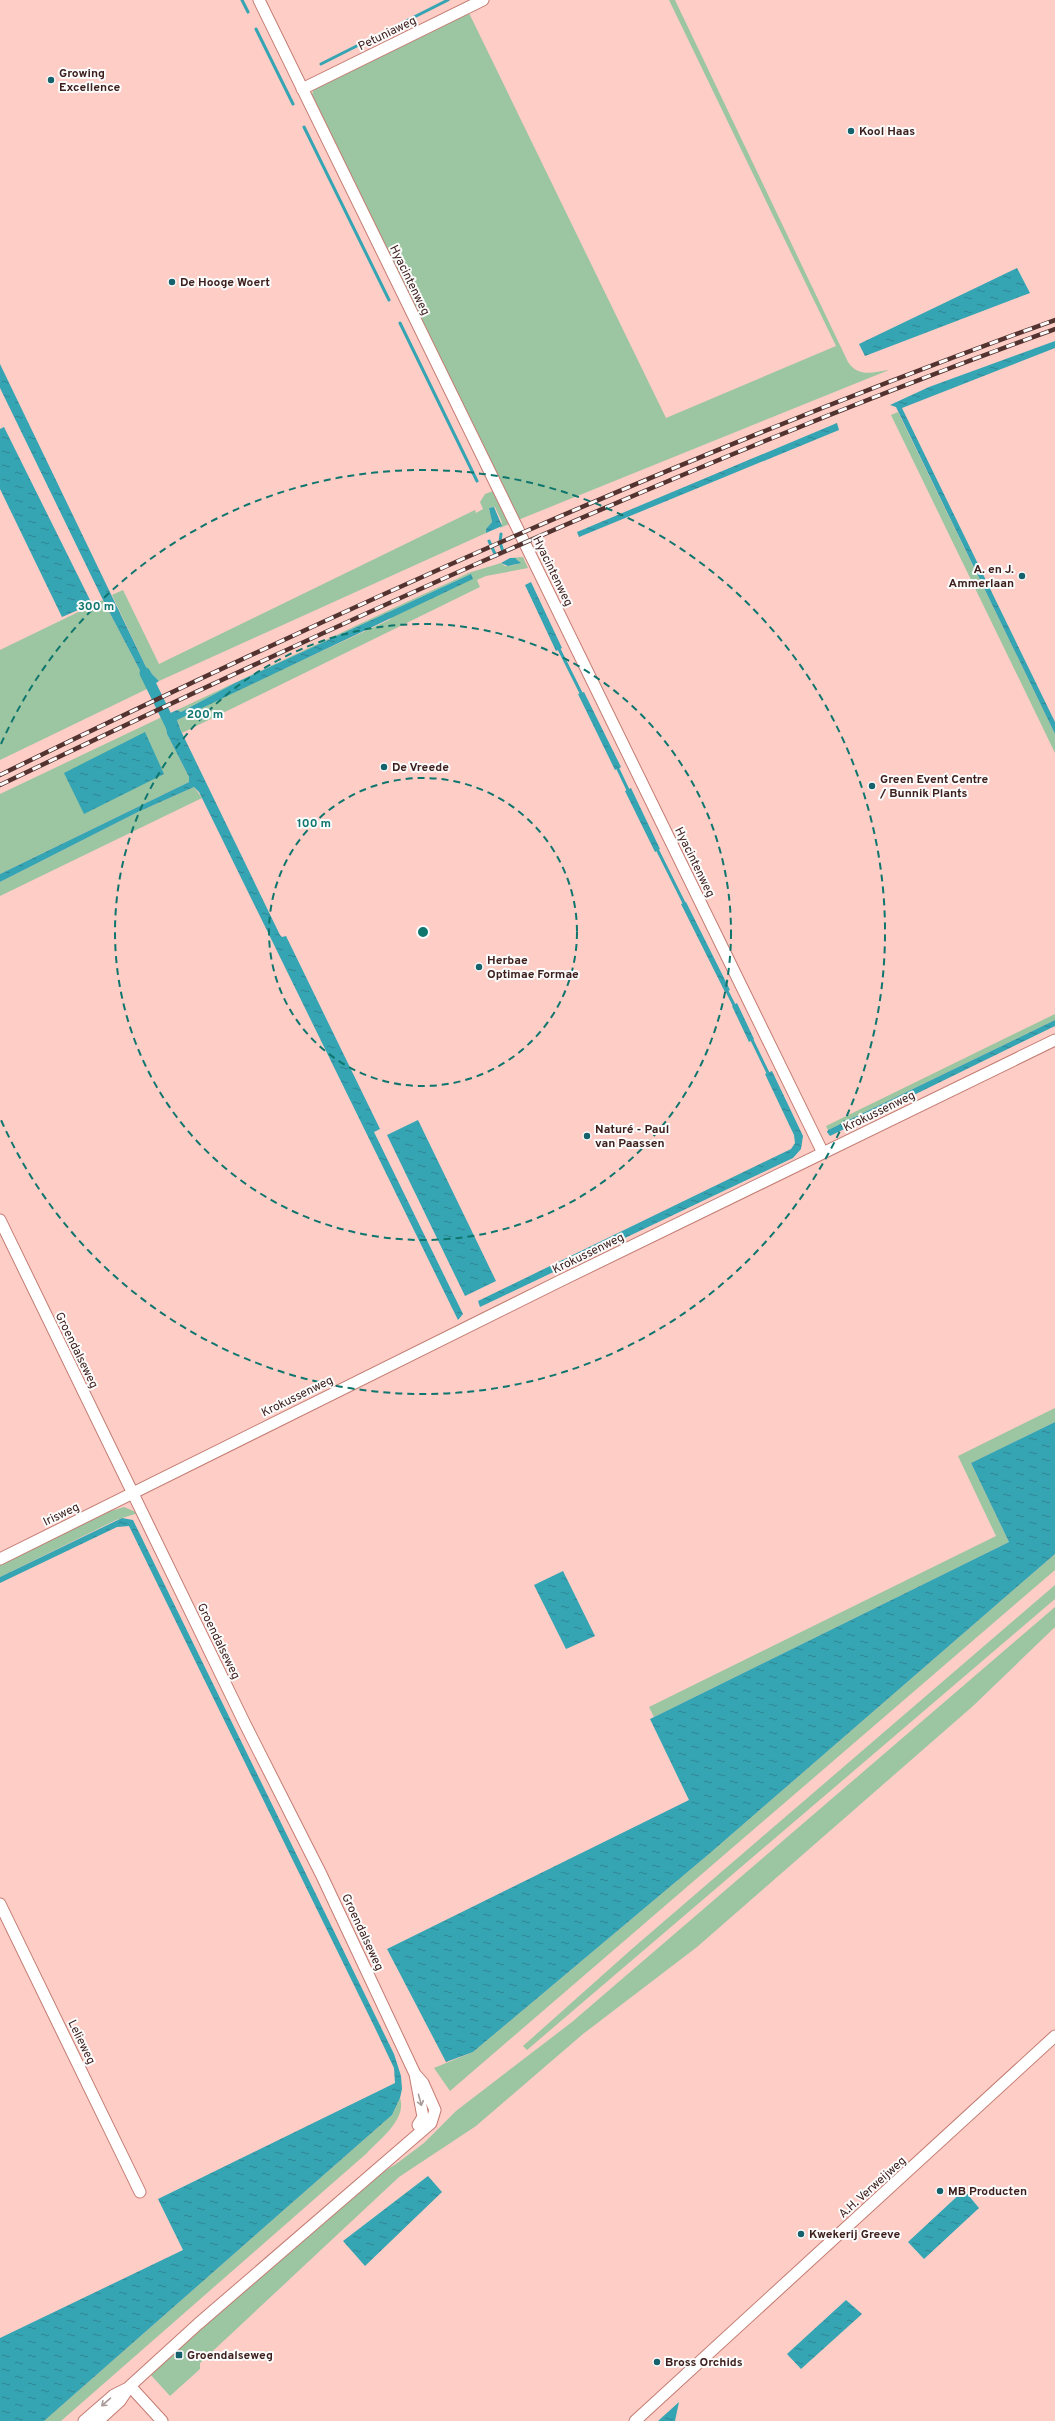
<svg xmlns="http://www.w3.org/2000/svg" width="1055" height="2421" font-family="Overpass,sans-serif">
	<style>
		.green { fill: #9cc5a1 }
		.water { fill: url(#water-ripples) }
		.pier { fill: #fdcdc6 }
		.lines { fill: none; stroke-linecap: round; stroke-linejoin: round }
		.stream { stroke: #35a4b3; stroke-width: 3 }
		.canal { stroke: #35a4b3; stroke-width: 11 }
		.minor-casing { stroke: #c47c72; stroke-width: 13 }
		.minor { stroke: #fff; stroke-width: 11 }
		.rail-casing { stroke: #52332f; stroke-width: 4.5 }
		.rail { stroke: #fbfbfb; stroke-width: 3; stroke-dasharray: 9; stroke-linecap: butt }
		.oneway { stroke: #a89b99 }
		.ring { fill: none; stroke: #0f766e; stroke-width: 2; stroke-dasharray: 7 5 }
		.poi-dot { fill: #15626c; stroke: #fbfbfb; stroke-width: 1.5 }
		.labels { text-anchor: middle; stroke-width: 4; stroke-linejoin: round; paint-order: stroke }
		.street-label { font-size: 12px; fill: #3d201d; stroke: #fbfbfb }
		.poi-label { font-size: 12px; font-weight: bold; fill: #3d201d; stroke: #fbfbfb; text-anchor: start }
		.centre { fill: #0f766e; stroke: #fbfbfb; stroke-width: 2 }
		.ring-label { font-size: 12px; text-anchor: middle; font-weight: bold; fill: #0f766e; stroke: #fbfbfb; stroke-width: 4; stroke-linejoin: round; paint-order: stroke }
	</style>
	<defs>
		<pattern id="water-ripples" width="26" height="14" patternUnits="userSpaceOnUse"><rect width="26" height="14" fill="#35a4b3"/><path d="M2 4q2-2 4 0t4 0M15 11q2-2 4 0t4 0" fill="none" stroke="#2e8591"/></pattern>
	</defs>
	<rect width="100%" height="100%" fill="#fdcdc6"/>
	<!-- green -->
	<path class="green" d="M 669,0 L 675,0 L 848,362 C 859,378 873,372 889,370 L 518,520 L 312,95 L 314,87 L 468,11 L 666,418 L 836,346 Z
		M 898,412 L 1055,734 L 1055,753 L 891,415 Z
		M 493,491 L 509,524 L 500,528 L 502,522 L 495,507 L 489,508 L 492,522 L 486,529 L 486,533 L 159,681 L 147,669 L 112,595 L 123,590 L 159,664 L 475,510 L 476,513 L 483,509 L 480,502 L 485,494 Z
		M 523,557 L 528,568 L 486,576 L 477,580 L 480,587 L 182,733 L 177,720 L 182,716 L 389,620 L 395,614 L 471,574 L 235,683 L 181,712 L 177,710 L 468,573 L 501,563 L 505,566 L 515,565 L 519,560 L 510,558 Z
		M 103,600 L 145,680 L 147,689 L 0,760 L 0,650 Z
		M 164,716 L 167,734 L 189,777 L 189,782 L 0,874 L 0,794 Z
		M 194,787 L 202,798 L 0,896 L 0,882 L 138,812 Z
		M 1055,1014 L 1055,1020 L 828,1130 L 826,1126 Z
		M 1055,1408 L 1055,1422 L 971,1463 L 1009,1542 L 654,1717 L 649,1707 L 996,1536 L 958,1456 Z
		M 124,1507 L 138,1513 L 116,1520 L 0,1577 L 0,1564 L 104,1513 Z
		M 1055,1554 L 1055,1570 L 450,2091 L 434,2068 L 473,2052 L 709,1854 Z
		M 1055,1585 L 1055,1599 L 527,2050 L 523,2046 L 633,1948 Z
		M 1055,1607 L 1055,1627 L 973,1706 L 697,1947 L 583,2034 L 476,2126 L 399,2177 L 200,2363 L 200,2369 L 170,2396 L 150,2374 L 378,2175 L 396,2164 L 424,2143 L 456,2111 L 572,2022 Z
		M 400,2098 C 407,2119 380,2139 367,2153 L 61,2421 L 44,2421 L 392,2115 Z"/>
	<!-- water -->
	<path class="water" d="M 1017,268 L 1030,293 L 865,356 L 859,344 Z
		M 1055,341 L 1055,348 L 902,408 L 1055,722 L 1055,734 L 896,407 L 890,405 L 929,387 Z
		M 0,364 L 147,669 L 159,681 L 147,689 L 145,680 L 103,600 L 0,388 Z
		M 837,423 L 839,430 L 579,537 L 577,532 Z
		M 4,427 L 92,604 L 62,617 L 0,489 L 0,429 Z
		M 494,507 L 502,526 L 486,533 L 486,529 L 492,522 L 489,508 Z
		M 510,558 L 515,558 L 521,563 L 508,566 L 501,563 Z
		M 471,574 L 473,579 L 177,720 L 181,731 L 280,935 L 282,937 L 286,936 L 380,1129 L 374,1132 L 463,1314 L 458,1320 L 199,792 L 194,787 L 138,812 L 0,882 L 0,874 L 189,782 L 189,777 L 167,734 L 164,716 L 177,710 L 181,712 L 235,683 Z
		M 531,582 L 562,648 L 556,651 L 525,585 Z
		M 584,692 L 621,767 L 615,770 L 578,694 Z
		M 145,732 L 164,774 L 84,814 L 64,773 Z
		M 631,788 L 660,849 L 655,852 L 625,791 Z
		M 686,902 L 730,990 L 725,992 L 681,904 Z
		M 737,1003 L 754,1039 L 749,1042 L 732,1006 Z
		M 1055,1020 L 1055,1026 L 830,1136 L 827,1132 L 828,1130 Z
		M 772,1071 L 803,1136 L 801,1149 L 793,1158 L 480,1307 L 478,1301 L 791,1149 L 795,1143 L 794,1135 L 765,1074 Z
		M 418,1120 L 496,1281 L 465,1296 L 387,1135 Z
		M 1055,1422 L 1055,1554 L 709,1854 L 473,2052 L 446,2062 L 387,1949 L 689,1800 L 650,1719 L 1009,1542 L 971,1463 Z
		M 122,1518 L 133,1520 L 394,2054 L 401,2076 L 402,2089 L 400,2098 L 392,2115 L 44,2421 L 0,2421 L 0,2338 L 183,2250 L 158,2199 L 395,2083 L 394,2068 L 375,2028 L 129,1526 L 117,1527 L 0,1583 L 0,1577 Z
		M 563,1571 L 595,1636 L 566,1649 L 534,1585 Z
		M 428,2176 L 442,2192 L 365,2266 L 343,2241 Z
		M 964,2190 L 979,2208 L 924,2259 L 908,2242 Z
		M 846,2300 L 862,2314 L 801,2369 L 787,2354 Z
		M 679,2402 L 675,2421 L 658,2421 Z"/>
	<!-- pier -->
	<path class="pier" d="M 472,572 L 305,648 L 443,584 Z"/>
	<g class="lines">
		<!-- stream -->
		<path class="stream" d="M 242,0 L 248,12
			M 256,29 L 293,104
			M 321,64 L 448,0
			M 304,127 L 389,300
			M 400,323 L 477,481
			M 501,534 L 500,542 L 503,552
			M 489,541 L 496,556
			M 559,649 L 581,693
			M 618,769 L 628,790
			M 658,851 L 684,903
			M 727,991 L 734,1005
			M 752,1040 L 768,1073"/>
		<!-- canal -->
		<path class="canal" d="M 145,673 L 172,728"/>
		<defs>
			<path id="minor" d="M 259,0 L 823,1153
				M 302,89 L 483,0
				M 0,1220 L 245,1724 L 321,1874 L 415,2074 L 423,2083 L 435,2110 L 431,2123 L 198,2324 L 130,2386 L 120,2401 L 98,2421
				M 0,1559 L 560,1281 L 1055,1040
				M 0,1904 L 140,2192
				M 415,2074 L 423,2117 L 418,2125
				M 130,2386 L 162,2421
				M 84,2421 L 114,2395 L 128,2388
				M 635,2421 L 1055,2036"/>
		</defs>
		<!-- minor casing -->
		<use href="#minor" class="minor-casing"/>
		<!-- minor -->
		<use href="#minor" class="minor"/>
		<defs>
			<path id="rail" d="M 0,775 C 344,607 694,450 1055,320
				M 0,785 C 346,619 694,460 1055,329"/>
		</defs>
		<!-- rail casing -->
		<use href="#rail" class="rail-casing"/>
		<!-- rail -->
		<use href="#rail" class="rail"/>
	</g>
	<!-- one-way arrows -->
	<defs><path id="oneway-shaft" d="M-6 0H5M1.5-3L5.5 0L1.5 3" fill="none" stroke-width="1.6" stroke-linecap="round" stroke-linejoin="round"/></defs>
	<g class="oneway">
		<use href="#oneway-shaft" transform="translate(420 2100) rotate(75)"/>
		<use href="#oneway-shaft" transform="translate(106 2402) rotate(139)"/>
	</g>
	<!-- distance rings -->
	<g class="ring">
		<circle cx="423" cy="932" r="154"/>
		<circle cx="423" cy="932" r="308"/>
		<path d="M1 744A462 462 0 1 1 1 1120"/>
	</g>
	<!-- markers -->
	<g class="poi-dot">
		<circle cx="51" cy="80" r="4"/>
		<circle cx="851" cy="131" r="4"/>
		<circle cx="172" cy="282" r="4"/>
		<circle cx="1022" cy="576" r="4"/>
		<circle cx="384" cy="767" r="4"/>
		<circle cx="872" cy="786" r="4"/>
		<circle cx="479" cy="967" r="4"/>
		<circle cx="587" cy="1136" r="4"/>
		<circle cx="940" cy="2191" r="4"/>
		<circle cx="801" cy="2234" r="4"/>
		<rect x="175" y="2351" width="8" height="8" rx="2"/>
		<circle cx="657" cy="2362" r="4"/>
	</g>
	<g class="labels">
		<!-- street labels -->
		<g class="street-label">
			<text transform="translate(387 33) rotate(-26)" y="4">Petuniaweg</text>
			<text transform="translate(410 280) rotate(64)" y="4">Hyacintenweg</text>
			<text transform="translate(553 571) rotate(64)" y="4">Hyacintenweg</text>
			<text transform="translate(695 862) rotate(64)" y="4">Hyacintenweg</text>
			<text transform="translate(879 1111) rotate(-26)" y="4">Krokussenweg</text>
			<text transform="translate(588 1253) rotate(-26)" y="4">Krokussenweg</text>
			<text transform="translate(77 1350) rotate(64)" y="4">Groendalseweg</text>
			<text transform="translate(297 1396) rotate(-26)" y="4">Krokussenweg</text>
			<text transform="translate(61 1514) rotate(-26)" y="4">Irisweg</text>
			<text transform="translate(219 1641) rotate(64)" y="4">Groendalseweg</text>
			<text transform="translate(363 1932) rotate(65)" y="4">Groendalseweg</text>
			<text transform="translate(82 2042) rotate(64)" y="4">Lelieweg</text>
			<text transform="translate(872 2187) rotate(-42)" y="4">A.H. Verweijweg</text>
		</g>
		<!-- poi labels -->
		<g class="poi-label">
			<text x="59" y="77">Growing<tspan x="59" dy="14">Excellence</tspan></text>
			<text x="859" y="135">Kool Haas</text>
			<text x="180" y="286">De Hooge Woert</text>
			<text x="1014" y="573" text-anchor="end">A. en J.<tspan x="1014" dy="14">Ammerlaan</tspan></text>
			<text x="392" y="771">De Vreede</text>
			<text x="880" y="783">Green Event Centre<tspan x="880" dy="14">/ Bunnik Plants</tspan></text>
			<text x="487" y="964">Herbae<tspan x="487" dy="14">Optimae Formae</tspan></text>
			<text x="595" y="1133">Naturé - Paul<tspan x="595" dy="14">van Paassen</tspan></text>
			<text x="948" y="2195">MB Producten</text>
			<text x="809" y="2238">Kwekerij Greeve</text>
			<text x="187" y="2359">Groendalseweg</text>
			<text x="665" y="2366">Bross Orchids</text>
		</g>
	</g>
	<circle cx="423" cy="932" r="6" class="centre"/>
	<g class="ring-label">
		<text x="96" y="610">300 m</text>
		<text x="205" y="718">200 m</text>
		<text x="314" y="827">100 m</text>
	</g>
</svg>
